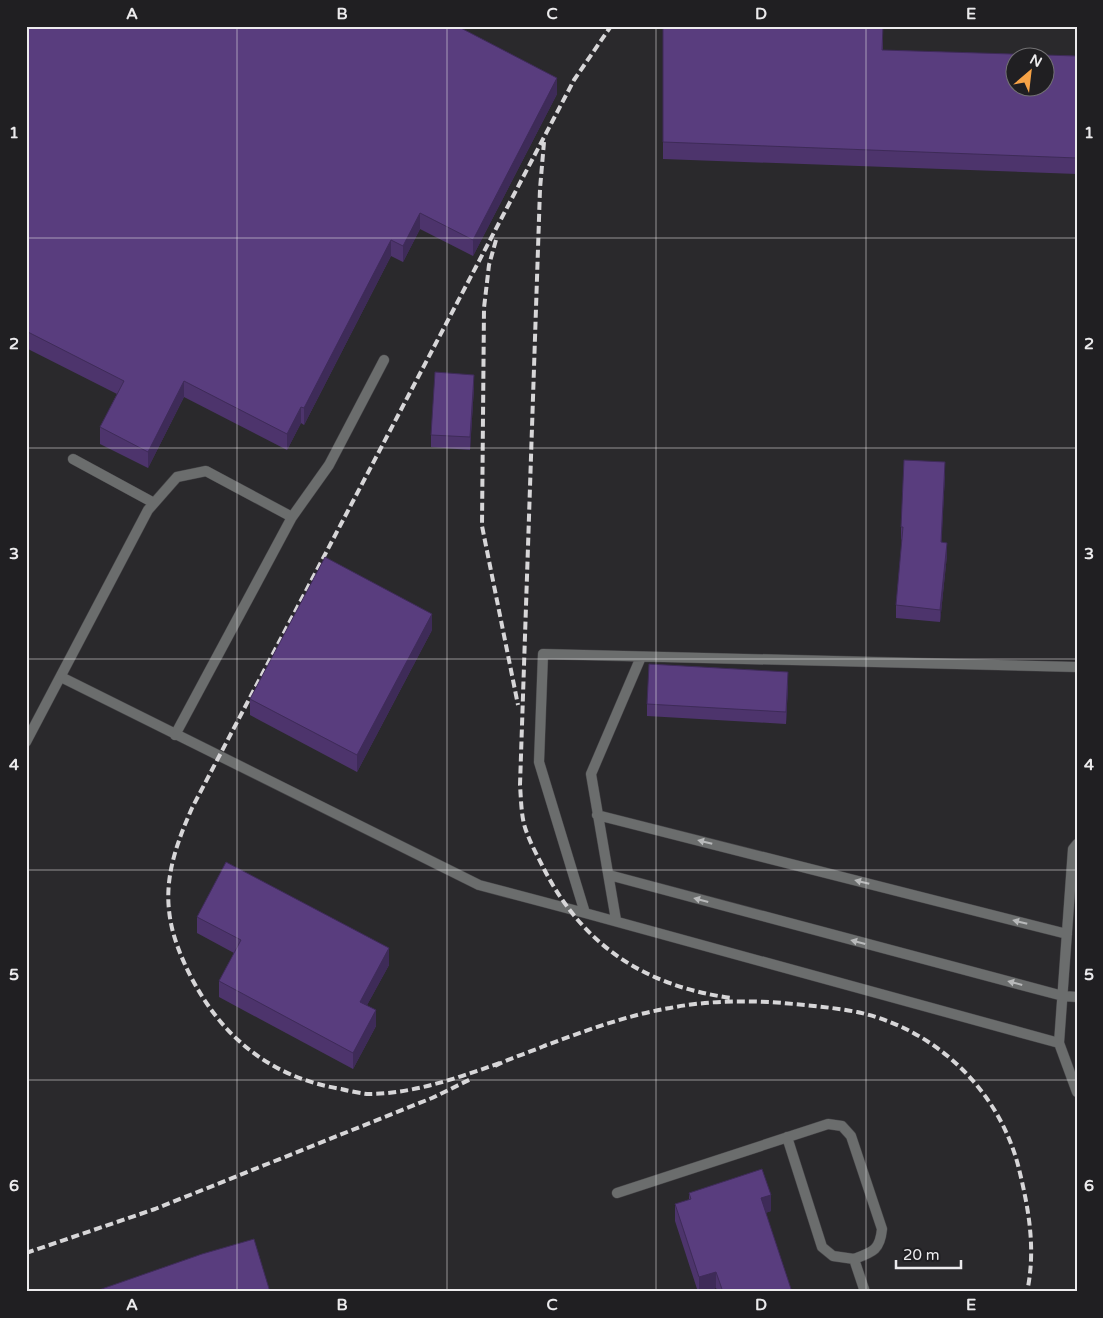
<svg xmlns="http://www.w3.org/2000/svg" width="1103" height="1318" font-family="'Varela Round',sans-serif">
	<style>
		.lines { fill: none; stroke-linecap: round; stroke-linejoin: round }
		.service-casing { stroke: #454447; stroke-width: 11 }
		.service { stroke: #6b6d6d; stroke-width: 10 }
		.rail { stroke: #d7d6d8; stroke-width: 4; stroke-dasharray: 8 4; stroke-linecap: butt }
		.wall { fill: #4d346c }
		.shaded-wall { fill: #3e2b58 }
		.building { fill: #593d7e; stroke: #3e2b58; fill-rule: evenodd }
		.oneway { fill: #b8b9ba }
		.grid { fill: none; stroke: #ecebed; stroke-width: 1; stroke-opacity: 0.55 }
		.neatline { fill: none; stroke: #ecebed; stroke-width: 2 }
		.grid-label { font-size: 16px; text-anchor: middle; font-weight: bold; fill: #ecebed }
	</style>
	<rect width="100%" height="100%" fill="#2a292c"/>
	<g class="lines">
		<defs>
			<path id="service" d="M 73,459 L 154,503
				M 292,517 L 329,465 L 384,360
				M 61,677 L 479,885 L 585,913
				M 26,742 L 148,510 L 177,477 L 206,471 L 292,517 L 175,735
				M 597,815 L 1067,934
				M 1077,844 L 1073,849 L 1059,1043 L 1077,1092
				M 609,875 L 1063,996 L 1077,997
				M 616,920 L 591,774 L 641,657
				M 1059,1043 L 585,913 L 539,762 L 543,654 L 1077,667
				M 787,1137 L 822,1247 L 833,1256 L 854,1259
				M 617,1193 L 828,1124 L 842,1126 L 851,1136 L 882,1229 C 880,1250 873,1252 854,1259 L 865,1292"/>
		</defs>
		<!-- service casing -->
		<use href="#service" class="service-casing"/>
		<!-- service -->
		<use href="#service" class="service"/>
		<!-- rail -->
		<path class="rail" d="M 544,142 L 540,189 L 520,785 C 521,798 521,811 524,824 C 528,839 537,855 544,869 C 584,947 646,986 731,998
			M 496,240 L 489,265 L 484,308 L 482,526 L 518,705
			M 500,1063 C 457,1078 413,1094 367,1094 C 359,1093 349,1091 341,1089 C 269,1077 220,1036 188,971 C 179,952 171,932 169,910 C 165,874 178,840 192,808 L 574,80 L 611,26
			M 495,1066 C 510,1058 528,1053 544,1046 C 585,1031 627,1015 670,1008 C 710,1000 753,1000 794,1004 C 815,1006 836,1008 857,1012 C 936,1029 1000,1091 1019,1169 C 1029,1210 1036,1250 1027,1292
			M 26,1253 L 155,1209 L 432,1098 L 471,1079"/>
	</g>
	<!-- wall -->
	<path class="wall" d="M 26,26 L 557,94 L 473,256 L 420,229 L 403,262 L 391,256 L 304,425 L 301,423 L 287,450 L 184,397 L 148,468 L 100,444 L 100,427 L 117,394 L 26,348 Z
		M 663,26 L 883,39 L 883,50 L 1077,56 L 1077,174 L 663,159 Z
		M 474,387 L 470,450 L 431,447 L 431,435 Z
		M 945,475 L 941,542 L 947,555 L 940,622 L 896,618 L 896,605 L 902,540 L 901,539 L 901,527 Z
		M 432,630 L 357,772 L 250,715 L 250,699 Z
		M 788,685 L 786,724 L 647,716 L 647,704 Z
		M 197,917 L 389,965 L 367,1005 L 376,1026 L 353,1069 L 219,997 L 219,981 L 234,953 L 197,933 Z
		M 689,1193 L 771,1211 L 765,1213 L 792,1292 L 718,1292 L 716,1288 L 705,1292 L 698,1292 L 675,1221 L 675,1204 L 689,1200 Z"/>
	<!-- shaded-wall -->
	<path class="shaded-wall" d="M 557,78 L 557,94 L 473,256 L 473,240 Z
		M 420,213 L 420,229 L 403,262 L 403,246 Z
		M 391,240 L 391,256 L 304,425 L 304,408 Z
		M 474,375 L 474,387 L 470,450 L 470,437 Z
		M 184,381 L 184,397 L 148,468 L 148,452 Z
		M 301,407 L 301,423 L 287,450 L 287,434 Z
		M 945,462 L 945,475 L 941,555 L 941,542 Z
		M 947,543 L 947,555 L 940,622 L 940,610 Z
		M 432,614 L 432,630 L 357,772 L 357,755 Z
		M 788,672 L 788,685 L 786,724 L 786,712 Z
		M 389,948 L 389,965 L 360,1018 L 360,1002 Z
		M 376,1010 L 376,1026 L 353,1069 L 353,1053 Z
		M 771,1195 L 771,1211 L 761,1215 L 761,1198 Z
		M 716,1272 L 716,1288 L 705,1292 L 699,1292 L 699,1277 Z"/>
	<!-- building -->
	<path class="building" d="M 26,26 L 457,26 L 557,78 L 473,240 L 420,213 L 403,246 L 391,240 L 304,408 L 301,407 L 287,434 L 184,381 L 148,452 L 100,427 L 124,381 L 26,331 Z
		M 663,26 L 883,26 L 882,50 L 1077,56 L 1077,158 L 663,142 ZM 1016,58 L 1046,58 L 1046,88 L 1016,88 Z
		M 435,372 L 474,375 L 470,437 L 431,435 Z
		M 904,460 L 945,462 L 941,542 L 947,543 L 940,610 L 896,605 L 903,527 L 901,527 Z
		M 325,557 L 432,614 L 357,755 L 250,699 Z
		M 649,664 L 788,672 L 786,712 L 647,704 Z
		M 226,862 L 389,948 L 360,1002 L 376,1010 L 353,1053 L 219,981 L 241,940 L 197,917 Z
		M 762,1169 L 771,1195 L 761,1198 L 792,1292 L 723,1292 L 716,1272 L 699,1277 L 675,1204 L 691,1199 L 689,1193 Z
		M 254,1239 L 270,1292 L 93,1292 L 202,1254 Z"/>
	<!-- one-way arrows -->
	<defs><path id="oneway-solid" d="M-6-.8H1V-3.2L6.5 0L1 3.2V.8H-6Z" transform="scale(1.25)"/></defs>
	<g class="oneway">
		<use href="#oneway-solid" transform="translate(705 842) rotate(-166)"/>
		<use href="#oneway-solid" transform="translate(862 882) rotate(-166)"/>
		<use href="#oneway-solid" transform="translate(701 900) rotate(-165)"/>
		<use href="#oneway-solid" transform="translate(1020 922) rotate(-166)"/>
		<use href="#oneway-solid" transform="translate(858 942) rotate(-165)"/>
		<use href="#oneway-solid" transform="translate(1015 983) rotate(-165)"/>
	</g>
	<!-- grid -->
	<path class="grid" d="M 237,26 L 237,1292M 447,26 L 447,1292M 656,26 L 656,1292M 866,26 L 866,1292M 26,238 L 1077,238M 26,448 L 1077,448M 26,659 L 1077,659M 26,870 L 1077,870M 26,1080 L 1077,1080"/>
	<!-- border -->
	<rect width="1103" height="1318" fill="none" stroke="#201f22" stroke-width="55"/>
	<!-- north arrow -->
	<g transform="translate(1030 72) rotate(28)"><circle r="24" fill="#201f22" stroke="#727173"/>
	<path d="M0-4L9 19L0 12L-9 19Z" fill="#f6a246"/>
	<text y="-8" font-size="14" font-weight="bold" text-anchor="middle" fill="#ecebed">N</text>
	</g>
	<!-- scale -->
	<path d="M896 1260v8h65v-8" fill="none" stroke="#ecebed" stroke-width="2.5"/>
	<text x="903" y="1260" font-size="15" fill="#ecebed" stroke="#201f22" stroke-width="4" paint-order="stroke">20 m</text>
	<rect x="28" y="28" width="1048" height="1262" class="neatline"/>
	<g class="grid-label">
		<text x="132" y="19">A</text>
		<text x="342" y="19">B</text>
		<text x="552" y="19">C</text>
		<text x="761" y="19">D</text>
		<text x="971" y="19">E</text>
		<text x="14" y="138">1</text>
		<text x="1089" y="138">1</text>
		<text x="14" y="349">2</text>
		<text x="1089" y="349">2</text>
		<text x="14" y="559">3</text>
		<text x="1089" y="559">3</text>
		<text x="14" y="770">4</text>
		<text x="1089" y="770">4</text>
		<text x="14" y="980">5</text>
		<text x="1089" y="980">5</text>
		<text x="14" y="1191">6</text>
		<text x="1089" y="1191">6</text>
		<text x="132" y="1310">A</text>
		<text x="342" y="1310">B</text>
		<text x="552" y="1310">C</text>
		<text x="761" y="1310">D</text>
		<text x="971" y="1310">E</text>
	</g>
</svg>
